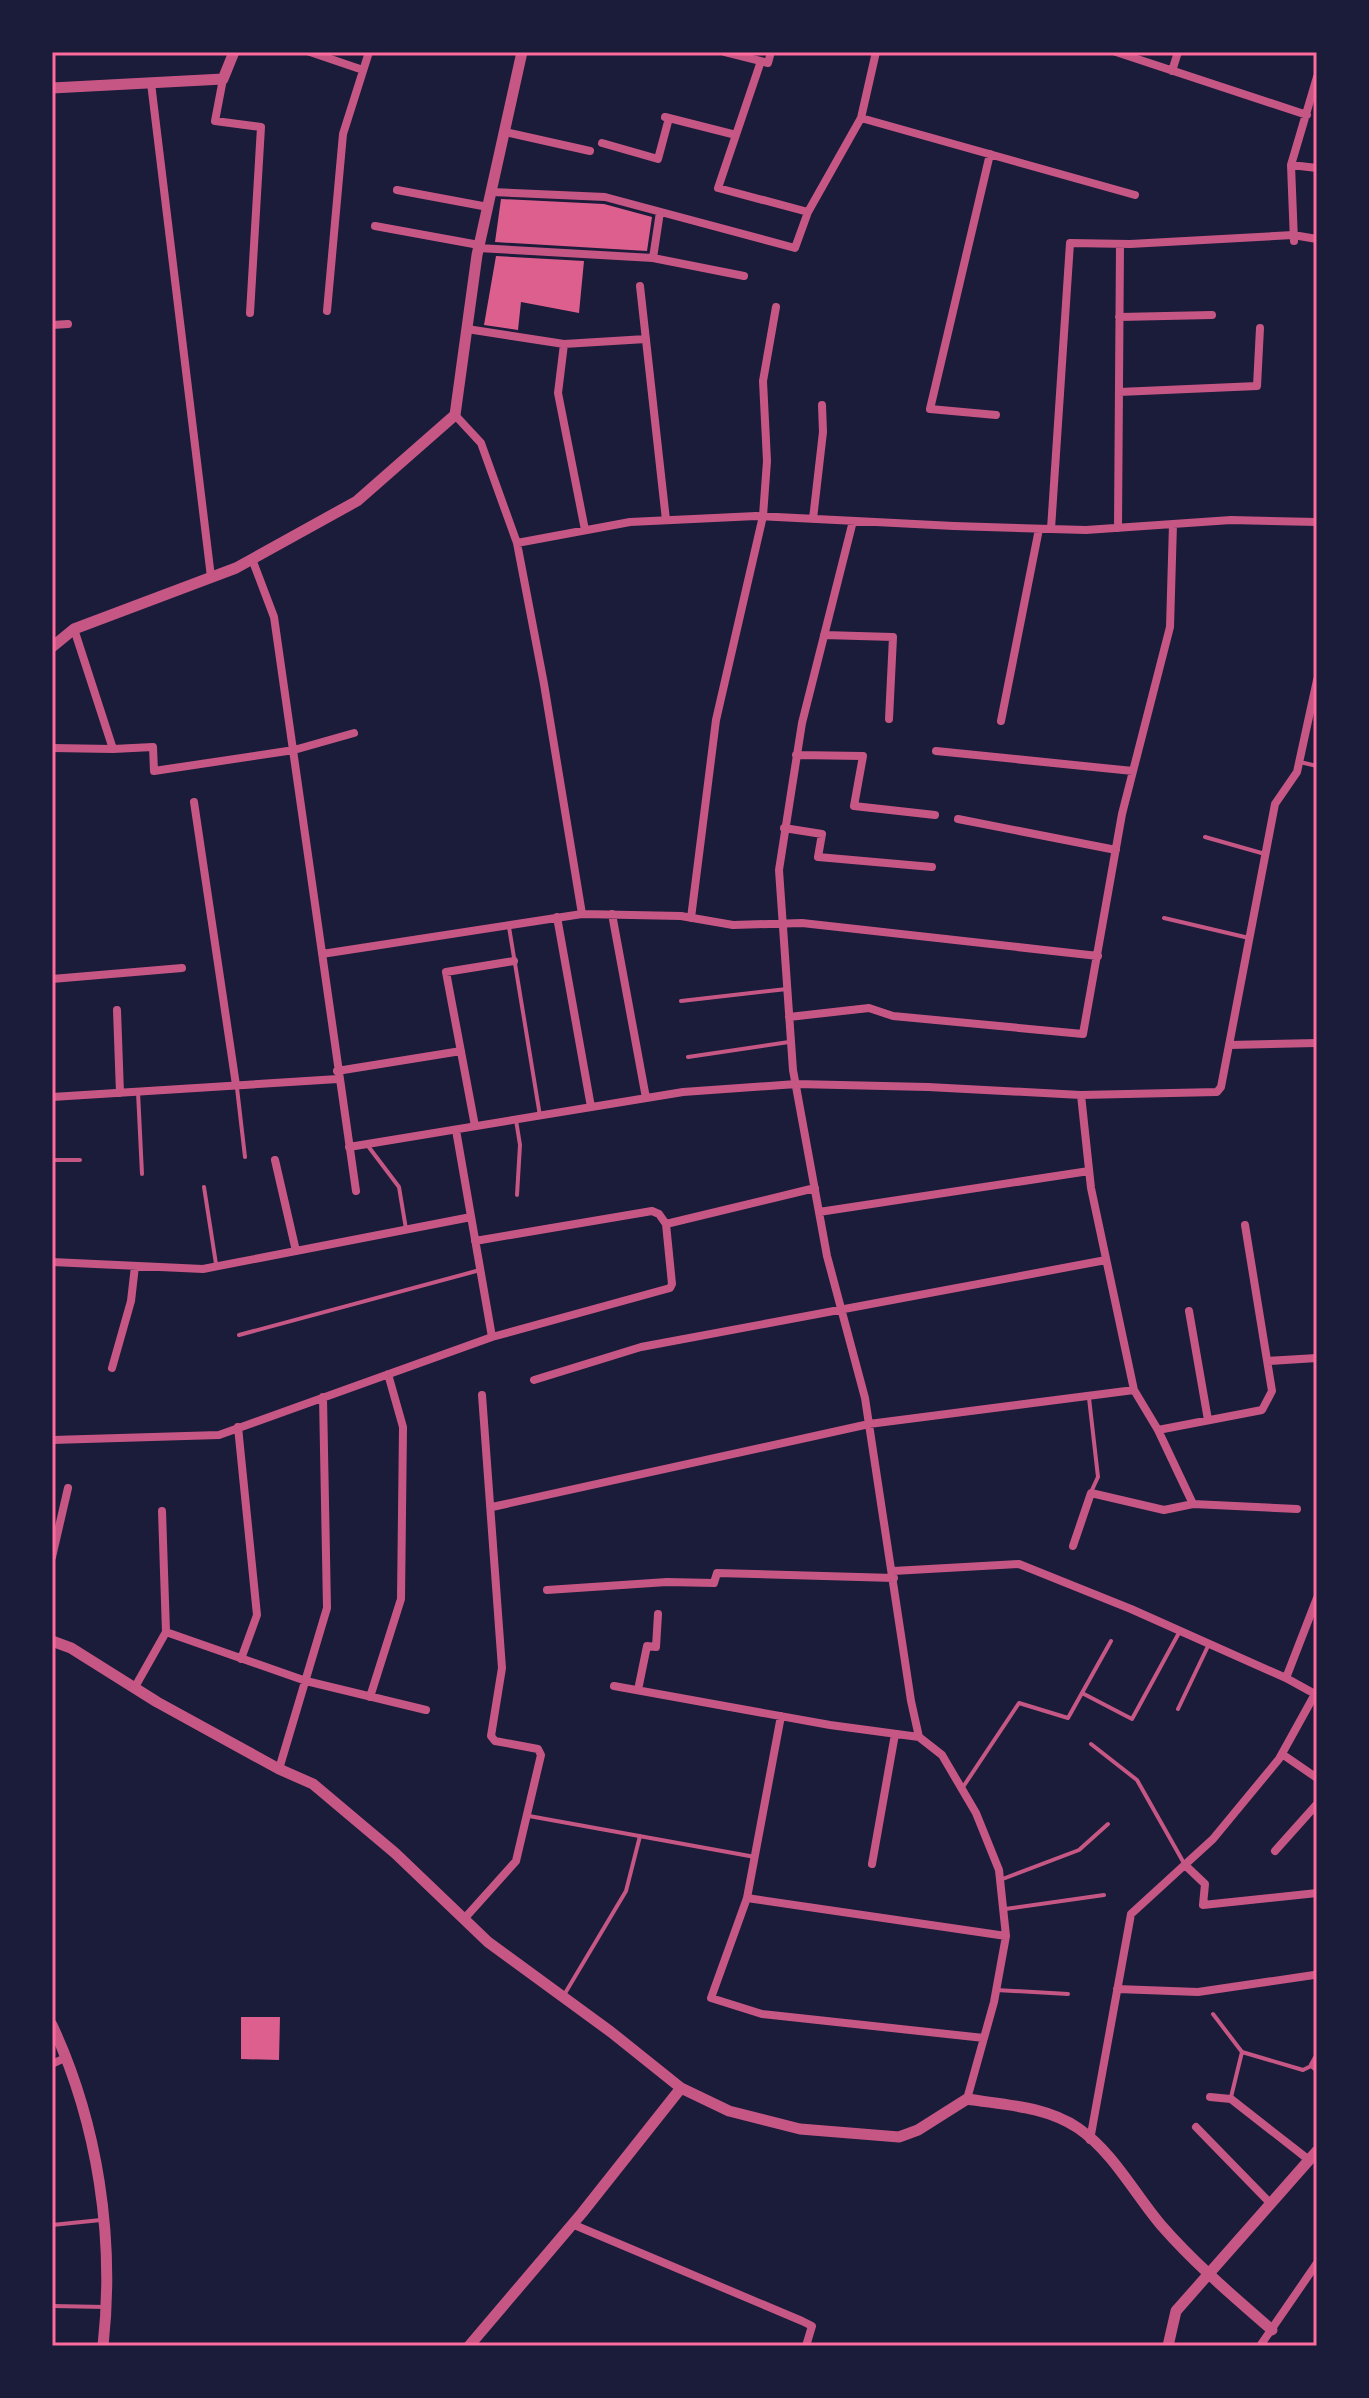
<svg xmlns="http://www.w3.org/2000/svg" width="1369" height="2398" font-family="Karla,sans-serif">
	<style>
		.building { fill: #dd5f8e }
		.lines { fill: none; stroke-linecap: round; stroke-linejoin: round }
		.service { stroke: #c65784; stroke-width: 4 }
		.minor { stroke: #c65784; stroke-width: 8 }
		.tertiary { stroke: #c65784; stroke-width: 11 }
		.neatline { fill: none; stroke: #ff6b9d; stroke-width: 3 }
	</style>
	<rect width="100%" height="100%" fill="#1b1b3a"/>
	<!-- building -->
	<path class="building" d="M 501,199 L 604,204 L 652,217 L 647,251 L 495,242 Z
		M 496,256 L 584,261 L 579,313 L 521,302 L 518,330 L 484,325 Z
		M 241,2017 L 280,2017 L 279,2060 L 241,2059 Z"/>
	<g class="lines">
		<!-- service -->
		<path class="service" d="M 1300,762 L 1317,766
			M 1205,837 L 1265,854
			M 1164,918 L 1249,938
			M 509,927 L 540,1116
			M 681,1001 L 787,989
			M 688,1057 L 789,1042
			M 237,1088 L 245,1157
			M 138,1092 L 142,1174
			M 516,1120 L 520,1145 L 517,1195
			M 368,1146 L 399,1187 L 406,1229
			M 52,1160 L 80,1160
			M 204,1187 L 216,1264
			M 239,1335 L 480,1270
			M 1089,1398 L 1098,1477 L 1091,1492
			M 1082,1693 L 1132,1719 L 1180,1631
			M 1178,1709 L 1209,1644
			M 1091,1744 L 1137,1780 L 1185,1865
			M 963,1787 L 1019,1703 L 1068,1718 L 1111,1641
			M 529,1816 L 755,1857
			M 1000,1880 L 1079,1850 L 1108,1824
			M 1005,1909 L 1104,1895
			M 996,1990 L 1068,1994
			M 564,1995 L 626,1891 L 640,1836
			M 1213,2014 L 1242,2052
			M 1231,2097 L 1242,2052 L 1303,2070 L 1311,2066
			M 52,2225 L 101,2220
			M 52,2306 L 106,2307"/>
		<!-- minor -->
		<path class="minor" d="M 310,52 L 363,70
			M 725,52 L 768,63 L 771,52
			M 1116,52 L 1307,115
			M 761,61 L 718,188 L 808,212
			M 1172,71 L 1178,52
			M 223,79 L 215,121 L 261,127 L 250,313
			M 151,83 L 211,577
			M 665,117 L 736,135
			M 861,118 L 1135,195
			M 505,132 L 590,151
			M 602,143 L 658,159 L 669,118
			M 990,154 L 930,409 L 996,415
			M 1291,165 L 1317,168
			M 397,190 L 488,207
			M 491,192 L 605,197 L 795,248 L 808,212 L 861,118 L 876,52
			M 375,226 L 479,245
			M 1294,241 L 1291,165 L 1317,77
			M 478,248 L 653,258 L 744,276
			M 653,258 L 660,212
			M 640,286 L 666,520
			M 327,311 L 343,134 L 369,52
			M 1119,317 L 1212,315
			M 52,325 L 68,324
			M 467,329 L 564,344 L 558,393 L 585,530
			M 564,344 L 646,339
			M 1119,392 L 1257,386 L 1260,328
			M 455,415 L 481,443 L 517,543 L 544,684 L 582,914
			M 813,519 L 823,432 L 822,405
			M 853,521 L 802,723 L 779,870 L 793,1070 L 827,1256 L 865,1398 L 911,1701 L 919,1737
			M 1118,528 L 1120,244
			M 1051,529 L 1070,243 L 1130,244 L 1293,235 L 1317,239
			M 517,543 L 630,522 L 756,516 L 954,526 L 1086,530 L 1231,520 L 1317,522
			M 252,559 L 274,617 L 356,1191
			M 824,635 L 893,637 L 889,719
			M 1001,721 L 1039,529
			M 52,748 L 113,749 L 74,629
			M 113,749 L 153,747 L 154,771 L 294,750 L 354,733
			M 936,751 L 1133,771
			M 796,755 L 863,756 L 854,806 L 935,815
			M 194,802 L 236,1085
			M 958,819 L 1116,850
			M 784,828 L 822,834 L 818,857 L 932,867
			M 612,914 L 646,1098
			M 557,917 L 591,1107
			M 691,918 L 716,720 L 763,516 L 767,461 L 763,381 L 776,307
			M 322,954 L 582,914 L 681,916 L 733,925 L 802,923 L 1098,956
			M 52,979 L 182,968
			M 117,1010 L 120,1093
			M 789,1017 L 869,1008 L 893,1016 L 1083,1034 L 1122,814 L 1170,627 L 1173,524
			M 1229,1045 L 1317,1043
			M 337,1071 L 461,1051
			M 1081,1095 L 1091,1188 L 1134,1390 L 1158,1430 L 1193,1504 L 1297,1509
			M 52,1097 L 338,1079
			M 475,1126 L 446,972 L 514,961
			M 349,1147 L 683,1092 L 796,1084 L 928,1087 L 1081,1095 L 1217,1092 L 1221,1087 L 1275,804 L 1297,772 L 1317,680
			M 275,1160 L 296,1251
			M 819,1212 L 1089,1171
			M 475,1241 L 652,1211 L 659,1214 L 666,1224
			M 52,1262 L 203,1269 L 471,1217
			M 1189,1311 L 1208,1420
			M 492,1337 L 670,1288 L 672,1284 L 666,1224 L 815,1188
			M 1268,1361 L 1317,1358
			M 112,1368 L 131,1301 L 135,1266
			M 534,1380 L 641,1347 L 1106,1260
			M 238,1427 L 257,1615 L 241,1659
			M 1158,1430 L 1262,1410 L 1272,1391 L 1245,1225
			M 52,1440 L 219,1435 L 492,1337 L 456,1130
			M 492,1507 L 869,1424 L 1134,1390
			M 1073,1546 L 1091,1493 L 1164,1510 L 1193,1504
			M 52,1557 L 68,1488
			M 893,1571 L 1019,1564 L 1131,1609 L 1286,1678 L 1315,1694 L 1279,1759 L 1213,1839 L 1131,1914 L 1090,2140
			M 547,1590 L 667,1582 L 714,1583 L 717,1573 L 894,1578
			M 166,1632 L 306,1681 L 426,1710
			M 1286,1678 L 1317,1598
			M 614,1686 L 830,1725 L 919,1737 L 942,1755 L 976,1813 L 999,1870 L 1006,1936 L 994,2002 L 967,2099
			M 135,1687 L 166,1632 L 162,1511
			M 638,1690 L 647,1646 L 656,1647 L 658,1614
			M 370,1697 L 401,1599 L 403,1427 L 388,1374
			M 781,1716 L 747,1898 L 711,1998 L 762,2014 L 984,2038
			M 1282,1754 L 1317,1778
			M 279,1769 L 327,1608 L 323,1397
			M 1275,1851 L 1317,1804
			M 872,1864 L 895,1734
			M 1185,1865 L 1205,1884 L 1203,1905 L 1317,1893
			M 747,1898 L 1006,1936
			M 464,1919 L 516,1861 L 541,1755 L 538,1749 L 495,1741 L 491,1736 L 502,1668 L 482,1395
			M 1117,1989 L 1198,1992 L 1314,1975
			M 1317,2058 L 1313,2065 L 1317,2068
			M 52,2064 L 67,2057
			M 1210,2097 L 1231,2099 L 1309,2160
			M 1196,2127 L 1271,2204
			M 572,2224 L 802,2321 L 812,2326 L 806,2346
			M 1260,2346 L 1317,2263"/>
		<!-- tertiary -->
		<path class="tertiary" d="M 52,88 L 223,79 L 234,52
			M 52,647 L 74,629 L 236,568 L 357,501 L 455,415 L 477,255 L 522,52
			M 52,1641 L 71,1648 L 157,1702 L 279,1769 L 313,1784 L 395,1853 L 488,1942 L 611,2032 L 681,2088 L 729,2111 L 800,2129 L 899,2137 L 918,2130 L 967,2099 C 1005,2105 1045,2106 1078,2128 C 1113,2152 1134,2193 1161,2225 C 1195,2264 1233,2296 1272,2330
			M 52,2025 C 98,2124 115,2238 103,2346
			M 469,2346 L 582,2213 L 681,2088
			M 1168,2346 L 1176,2311 L 1317,2151"/>
	</g>
	<!-- border -->
	<rect width="1369" height="2398" fill="none" stroke="#1b1b3a" stroke-width="108"/>
	<rect x="54" y="54" width="1261" height="2290" class="neatline"/>
</svg>
